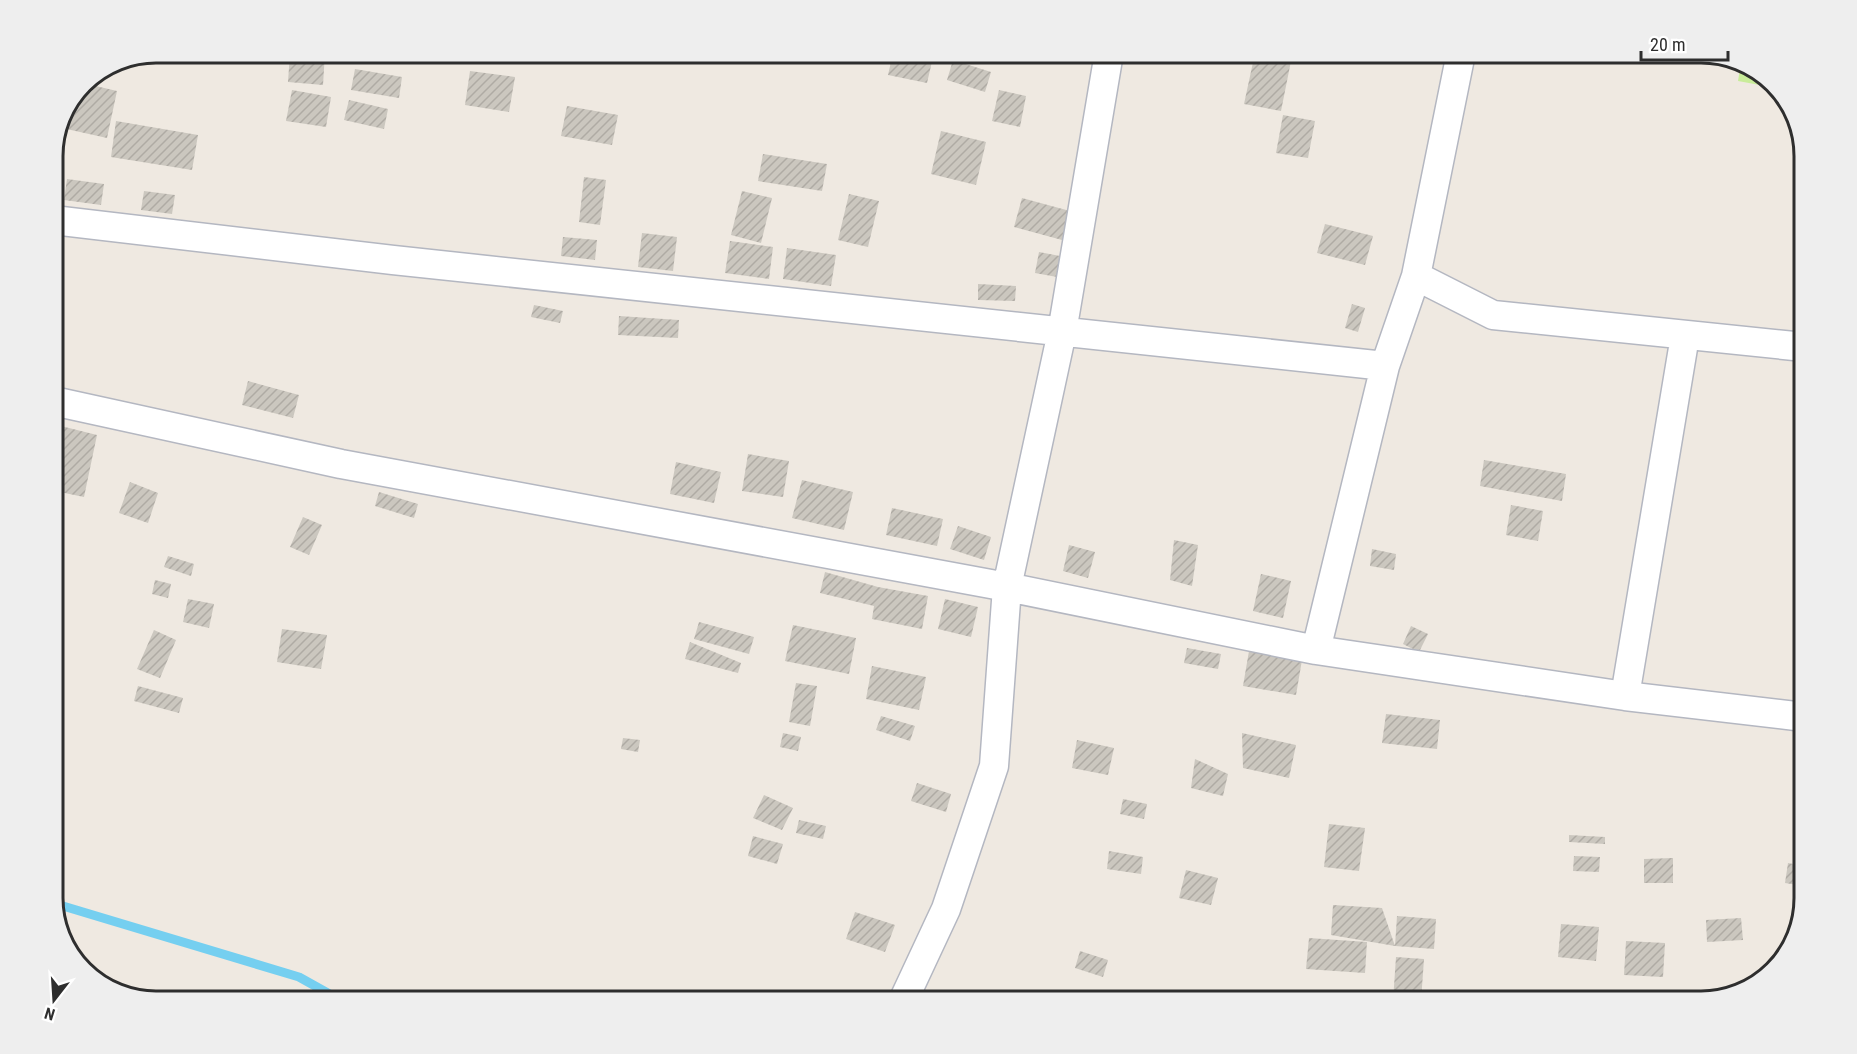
<svg xmlns="http://www.w3.org/2000/svg" width="1857" height="1054" font-family="'Roboto Condensed',sans-serif">
	<style>
		.pitch { fill: #c9ec9a }
		.lines { fill: none; stroke-linecap: round; stroke-linejoin: round }
		.stream { stroke: #75cff0; stroke-width: 9 }
		.building { fill: url(#building-hatch) }
		.minor-casing { stroke: #b4b7c1; stroke-width: 31 }
		.minor { stroke: #fff; stroke-width: 28 }
		.rim { fill: none; stroke: #2e2e2e; stroke-width: 3 }
	</style>
	<defs>
		<pattern id="building-hatch" width="6" height="6" patternUnits="userSpaceOnUse" patternTransform="scale(1.5)"><rect width="6" height="6" fill="#cbc7bf"/><path d="M-1 1l2-2M0 6l6-6M5 7l2-2" fill="none" stroke="#afaba4"/></pattern>
	</defs>
	<rect width="100%" height="100%" fill="#efe9e1"/>
	<!-- pitch -->
	<path class="pitch" d="M 1741,63 L 1753,66 L 1776,88 L 1738,81 Z"/>
	<g class="lines">
		<!-- stream -->
		<path class="stream" d="M 53,903 L 299,977 L 342,1001"/>
	</g>
	<!-- building -->
	<path class="building" d="M 290,53 L 325,53 L 323,85 L 288,82 Z
		M 893,53 L 934,53 L 927,83 L 888,75 Z
		M 1255,53 L 1292,56 L 1281,111 L 1244,104 Z
		M 953,60 L 991,72 L 985,92 L 947,80 Z
		M 355,69 L 402,77 L 399,98 L 351,90 Z
		M 470,71 L 515,77 L 509,112 L 465,105 Z
		M 83,83 L 117,91 L 107,138 L 62,128 Z
		M 292,90 L 331,97 L 326,127 L 286,121 Z
		M 999,90 L 1026,96 L 1020,127 L 992,121 Z
		M 349,100 L 388,109 L 384,129 L 344,120 Z
		M 567,106 L 618,115 L 612,145 L 561,136 Z
		M 1283,115 L 1315,121 L 1308,158 L 1276,153 Z
		M 116,121 L 198,135 L 192,170 L 111,157 Z
		M 941,131 L 986,142 L 976,185 L 931,174 Z
		M 763,154 L 827,164 L 822,191 L 758,181 Z
		M 584,177 L 606,180 L 600,225 L 579,222 Z
		M 67,179 L 104,184 L 101,205 L 64,200 Z
		M 144,191 L 175,195 L 172,214 L 141,210 Z
		M 742,191 L 772,198 L 761,243 L 731,235 Z
		M 849,194 L 879,201 L 868,247 L 838,240 Z
		M 1022,198 L 1070,211 L 1062,240 L 1014,227 Z
		M 1325,224 L 1373,236 L 1365,265 L 1317,253 Z
		M 642,233 L 677,237 L 673,271 L 638,267 Z
		M 563,237 L 597,240 L 595,260 L 561,256 Z
		M 730,241 L 773,247 L 769,279 L 725,273 Z
		M 787,248 L 836,255 L 831,286 L 783,279 Z
		M 1039,252 L 1060,256 L 1057,277 L 1035,273 Z
		M 978,284 L 1016,286 L 1015,301 L 978,300 Z
		M 1352,304 L 1365,308 L 1358,332 L 1345,328 Z
		M 534,305 L 563,311 L 560,323 L 531,317 Z
		M 619,316 L 679,320 L 678,338 L 618,335 Z
		M 248,381 L 299,395 L 293,418 L 242,405 Z
		M 53,424 L 97,435 L 84,497 L 55,491 L 63,445 L 53,441 Z
		M 748,454 L 789,461 L 783,497 L 742,491 Z
		M 1484,460 L 1566,474 L 1562,501 L 1480,486 Z
		M 676,462 L 721,472 L 714,503 L 670,494 Z
		M 802,480 L 853,492 L 844,530 L 792,518 Z
		M 130,482 L 158,493 L 148,523 L 119,513 Z
		M 379,492 L 418,504 L 414,518 L 375,506 Z
		M 1511,505 L 1543,511 L 1538,541 L 1506,535 Z
		M 892,508 L 943,519 L 937,546 L 886,535 Z
		M 303,517 L 322,525 L 309,555 L 290,547 Z
		M 958,526 L 991,537 L 984,560 L 950,549 Z
		M 1174,540 L 1198,545 L 1192,586 L 1170,580 Z
		M 1069,545 L 1095,552 L 1088,578 L 1063,571 Z
		M 1372,549 L 1396,554 L 1394,570 L 1370,566 Z
		M 168,556 L 194,564 L 191,576 L 164,567 Z
		M 825,572 L 878,587 L 928,596 L 922,629 L 872,619 L 874,606 L 820,593 Z
		M 1261,574 L 1291,581 L 1283,618 L 1253,611 Z
		M 155,580 L 171,584 L 168,598 L 152,594 Z
		M 188,599 L 214,604 L 209,628 L 183,622 Z
		M 945,599 L 978,607 L 971,637 L 938,629 Z
		M 699,622 L 754,637 L 749,654 L 694,639 Z
		M 793,625 L 856,638 L 849,674 L 785,661 Z
		M 1411,626 L 1428,634 L 1419,652 L 1403,644 Z
		M 282,629 L 327,635 L 321,669 L 277,662 Z
		M 154,630 L 176,640 L 160,678 L 137,669 Z
		M 690,642 L 741,663 L 738,673 L 685,659 Z
		M 1187,648 L 1221,654 L 1218,669 L 1184,663 Z
		M 1249,651 L 1302,660 L 1296,695 L 1243,686 Z
		M 872,666 L 926,677 L 919,710 L 866,699 Z
		M 796,683 L 817,686 L 810,726 L 789,722 Z
		M 138,686 L 183,698 L 179,713 L 134,701 Z
		M 1386,714 L 1440,720 L 1437,749 L 1382,743 Z
		M 881,716 L 915,726 L 910,741 L 876,730 Z
		M 783,733 L 801,737 L 798,751 L 780,747 Z
		M 1242,733 L 1296,745 L 1289,778 L 1243,768 Z
		M 623,738 L 640,740 L 638,752 L 621,749 Z
		M 1077,740 L 1114,748 L 1108,775 L 1072,768 Z
		M 1195,759 L 1228,774 L 1223,796 L 1191,788 Z
		M 917,783 L 951,794 L 946,812 L 911,801 Z
		M 764,795 L 793,808 L 782,830 L 753,818 Z
		M 1123,799 L 1147,804 L 1144,819 L 1120,814 Z
		M 799,820 L 826,826 L 823,839 L 796,833 Z
		M 1329,824 L 1365,828 L 1359,871 L 1324,867 Z
		M 1569,835 L 1605,837 L 1605,844 L 1569,842 Z
		M 753,836 L 783,844 L 777,864 L 748,856 Z
		M 1109,851 L 1143,857 L 1141,874 L 1107,869 Z
		M 1574,856 L 1600,857 L 1599,872 L 1573,871 Z
		M 1673,858 L 1673,883 L 1644,883 L 1644,859 Z
		M 1788,863 L 1804,866 L 1804,886 L 1785,883 Z
		M 1186,870 L 1218,878 L 1211,905 L 1179,898 Z
		M 1333,905 L 1382,908 L 1395,946 L 1331,935 Z
		M 855,912 L 895,925 L 885,952 L 846,939 Z
		M 1397,916 L 1436,919 L 1434,949 L 1395,946 Z
		M 1741,918 L 1743,940 L 1707,942 L 1706,920 Z
		M 1561,924 L 1599,927 L 1596,961 L 1558,957 Z
		M 1309,938 L 1367,942 L 1365,973 L 1306,969 Z
		M 1626,941 L 1665,943 L 1663,977 L 1624,975 Z
		M 1080,951 L 1108,960 L 1103,977 L 1075,968 Z
		M 1396,957 L 1424,959 L 1421,1001 L 1393,1001 Z"/>
	<g class="lines">
		<defs>
			<path id="minor" d="M 53,220 L 393,260 L 1385,366
				M 1416,276 L 1493,315 L 1804,347
				M 53,401 L 341,464 L 1007,587 L 1316,650 L 1625,696 L 1804,717
				M 1316,650 L 1385,366 L 1416,276 L 1461,53
				M 1625,696 L 1685,336
				M 903,1001 L 946,909 L 994,766 L 1007,587 L 1062,332 L 1109,53"/>
		</defs>
		<!-- minor casing -->
		<use href="#minor" class="minor-casing"/>
		<!-- minor -->
		<use href="#minor" class="minor"/>
	</g>
	<!-- crop -->
	<path d="M0 0H1857V1054H0ZM156 63H1701A93 93 0 0 1 1794 156V898A93 93 0 0 1 1701 991H156A93 93 0 0 1 63 898V156A93 93 0 0 1 156 63Z" fill="#eee" fill-rule="evenodd"/>
	<path class="rim" d="M156 63H1701A93 93 0 0 1 1794 156V898A93 93 0 0 1 1701 991H156A93 93 0 0 1 63 898V156A93 93 0 0 1 156 63Z"/>
	<!-- north arrow -->
	<g transform="translate(54 1000) rotate(197)" stroke="#ffffff" stroke-width="4.5" paint-order="stroke">
	<path d="M0-4.5L10 22L0 15L-10 22Z" fill="#2e2e2e"/>
	<text y="-9" font-size="16" font-weight="bold" text-anchor="middle" fill="#2e2e2e">N</text>
	</g>
	<!-- scale -->
	<path d="M1641 51v9h87v-9" fill="none" stroke="#2e2e2e" stroke-width="3"/>
	<text x="1650" y="51" font-size="18" fill="#2e2e2e" stroke="#ffffff" stroke-width="4.5" paint-order="stroke">20 m</text>
</svg>
